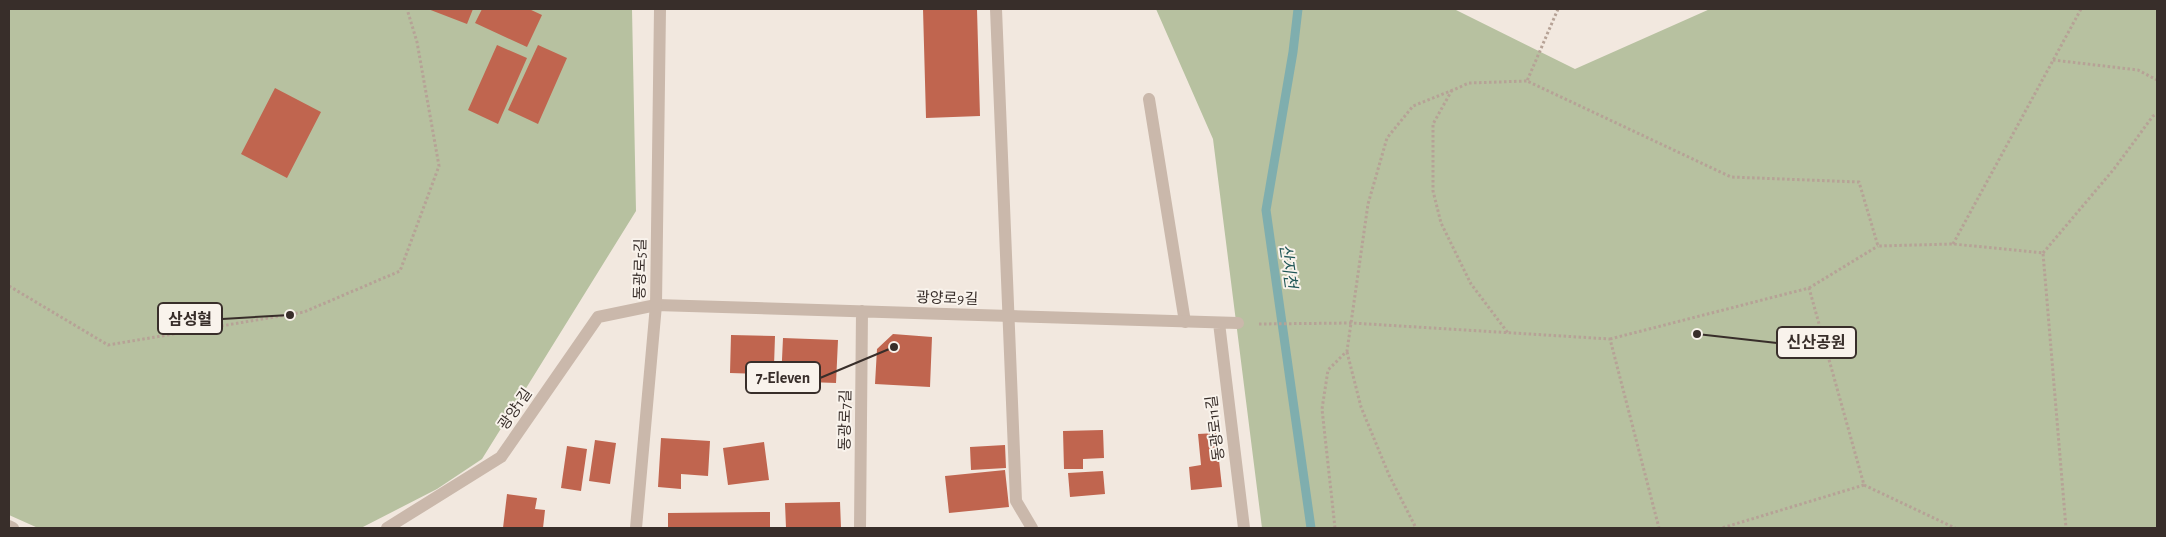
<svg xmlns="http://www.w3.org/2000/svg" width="2166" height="537" font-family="'Alegreya Sans','Noto Sans KR',sans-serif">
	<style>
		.green { fill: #b7c1a0 }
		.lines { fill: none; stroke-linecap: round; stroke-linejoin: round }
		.stream { stroke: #7faeae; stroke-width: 9 }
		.building { fill: #c0654f }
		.path { stroke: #b6a296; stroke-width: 3; stroke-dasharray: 2.5 2.5; stroke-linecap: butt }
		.service { stroke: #cab8ab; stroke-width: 12 }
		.minor { stroke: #cab8ab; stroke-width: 12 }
		.tertiary { stroke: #cab8ab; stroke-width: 12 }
		.labels { text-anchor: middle; stroke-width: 4; stroke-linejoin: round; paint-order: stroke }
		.street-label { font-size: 15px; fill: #382e2a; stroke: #f9f3ec }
		.water-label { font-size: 16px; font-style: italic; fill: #215758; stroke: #f9f3ec }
		.leader { fill: none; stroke: #382e2a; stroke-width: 2 }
		.callout-dot { fill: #382e2a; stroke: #f9f3ec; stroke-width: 2 }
		.callout { fill: #f9f3ec; stroke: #382e2a; stroke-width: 2 }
		.callout-label { font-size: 16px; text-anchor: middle; font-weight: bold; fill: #382e2a }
	</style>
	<rect width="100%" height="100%" fill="#f2e8df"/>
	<!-- green -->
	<path class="green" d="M 9,9 L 632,9 L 636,211 L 482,459 L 437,489 L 361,528 L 38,528 L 9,515 Z
		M 1156,9 L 1454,9 L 1575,69 L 1710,9 L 2157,9 L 2157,528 L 1262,528 L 1213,139 Z"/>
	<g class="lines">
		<!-- stream -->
		<path class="stream" d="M 1298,9 L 1293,52 L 1266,210 L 1311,528"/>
	</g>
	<!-- building -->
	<path class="building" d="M 428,9 L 473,9 L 467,24 Z
		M 482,9 L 529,9 L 542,15 L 527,47 L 475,23 Z
		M 923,9 L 977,9 L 980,116 L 926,118 Z
		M 497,45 L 527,58 L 498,124 L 468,110 Z
		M 538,45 L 567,58 L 538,124 L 508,110 Z
		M 275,88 L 321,112 L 287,178 L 241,154 Z
		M 893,334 L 932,337 L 930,387 L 875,384 L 877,349 Z
		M 731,335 L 775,336 L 774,366 L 761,366 L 761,374 L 730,373 Z
		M 783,338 L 838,340 L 836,383 L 781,381 Z
		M 1103,430 L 1104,458 L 1083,459 L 1083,469 L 1064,469 L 1063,431 Z
		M 1216,433 L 1222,487 L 1191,490 L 1189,467 L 1201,465 L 1198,434 Z
		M 661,438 L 710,441 L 708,476 L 681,474 L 681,489 L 658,487 Z
		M 595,440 L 616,443 L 610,484 L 589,481 Z
		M 764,442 L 769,480 L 728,485 L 723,448 Z
		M 1005,445 L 1006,468 L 971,470 L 970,447 Z
		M 567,446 L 587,449 L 581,491 L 561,488 Z
		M 1005,470 L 1009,507 L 949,513 L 945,476 Z
		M 1103,471 L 1105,494 L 1070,497 L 1068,473 Z
		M 507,494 L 537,498 L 535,509 L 545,510 L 543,528 L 503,528 Z
		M 840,502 L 841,528 L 786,528 L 785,503 Z
		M 770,512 L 770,528 L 668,528 L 668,513 Z"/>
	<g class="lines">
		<!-- path -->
		<path class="path" d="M 1558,9 L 1527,81 L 1731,177 L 1859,182 L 1878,246 L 1953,244 L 2043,253 L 2066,528
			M 2053,60 L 2138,70 L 2157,80
			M 1452,90 L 1433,124 L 1433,191 L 1441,223 L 1471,284 L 1508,333
			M 1953,244 L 2081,9
			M 2043,253 L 2114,169 L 2153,116 L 2157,114
			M 9,286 L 108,345 L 304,312 L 400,271 L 439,166 L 417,42 L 407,9
			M 1809,288 L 1878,246
			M 1259,324 L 1352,323 L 1610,339 L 1659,528
			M 1610,339 L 1809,288 L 1864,485 L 1722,528
			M 1347,352 L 1361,407 L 1389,475 L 1416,528
			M 1864,485 L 1955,528
			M 1335,528 L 1322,409 L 1328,370 L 1347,351 L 1368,204 L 1387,138 L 1413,106 L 1453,90 L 1469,83 L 1527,81"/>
		<!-- service -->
		<path class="service" d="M 996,9 L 1016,501 L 1032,528
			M 1149,99 L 1185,322"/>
		<!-- minor -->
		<path class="minor" d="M 1219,323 L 1244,528
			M 9,526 L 13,528
			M 387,528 L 501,457 L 598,317 L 656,305 L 1238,323
			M 860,528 L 862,311"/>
		<!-- tertiary -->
		<path class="tertiary" d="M 636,528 L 656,305 L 660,9"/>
	</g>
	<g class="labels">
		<!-- street labels -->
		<g class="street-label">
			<text transform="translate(640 269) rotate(-89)" y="5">동광로5길</text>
			<text transform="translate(947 298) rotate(2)" y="5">광양로9길</text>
			<text transform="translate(515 409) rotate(-55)" y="5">광양1길</text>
			<text transform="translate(845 420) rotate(-89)" y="5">동광로7길</text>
			<text transform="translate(1215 428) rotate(-97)" y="5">동광로11길</text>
		</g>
		<!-- water labels -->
		<g class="water-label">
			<text transform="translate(1289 266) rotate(82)" y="6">산지천</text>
		</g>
	</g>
	<!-- callouts -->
	<path class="leader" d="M290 315L222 319M1697 334L1777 343M894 347L820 378"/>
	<g class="callout-dot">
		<circle cx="290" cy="315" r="5"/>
		<circle cx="1697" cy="334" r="5"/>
		<circle cx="894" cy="347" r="5"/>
	</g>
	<g class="callout">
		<rect x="158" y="303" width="64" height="31" rx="5"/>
		<rect x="1777" y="327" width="79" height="31" rx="5"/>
		<rect x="746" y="362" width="74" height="31" rx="5"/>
	</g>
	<g class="callout-label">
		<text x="190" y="325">삼성혈</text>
		<text x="1816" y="348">신산공원</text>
		<text x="783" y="383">7-Eleven</text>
	</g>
	<!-- border -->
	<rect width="2166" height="537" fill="none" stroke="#382e2a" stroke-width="20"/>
</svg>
